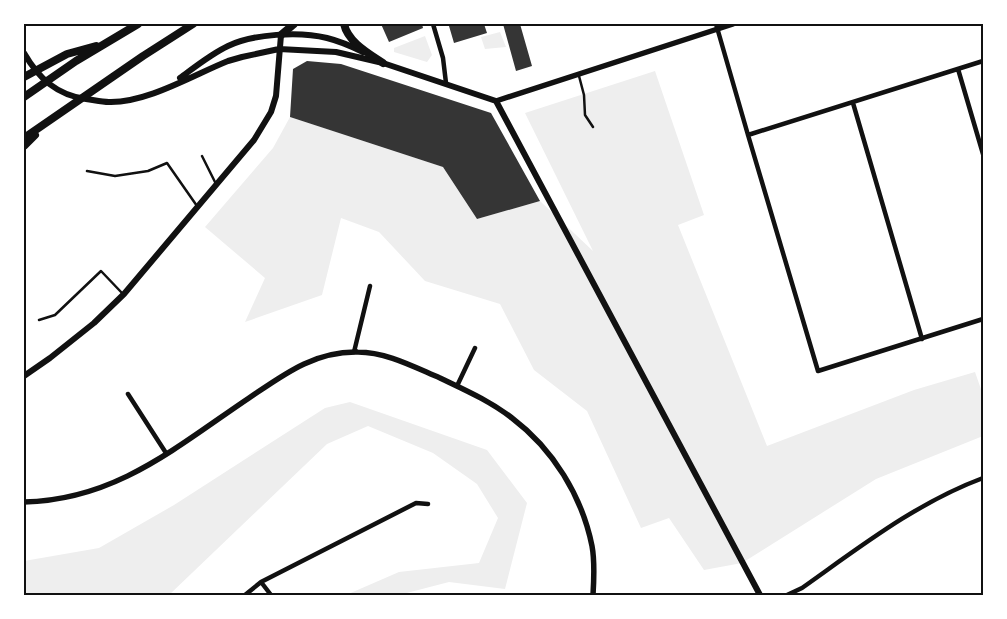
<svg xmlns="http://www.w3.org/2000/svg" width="1007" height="619" font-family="'DM Sans',sans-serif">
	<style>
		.green { fill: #eee }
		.building { fill: #353535 }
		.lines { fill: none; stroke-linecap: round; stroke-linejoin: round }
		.service { stroke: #111; stroke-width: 2.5 }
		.minor { stroke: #111; stroke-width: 4.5 }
		.tertiary { stroke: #111; stroke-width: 5.5 }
		.secondary { stroke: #111; stroke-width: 6 }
		.motorway { stroke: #111; stroke-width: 8 }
		.neatline { fill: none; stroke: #111; stroke-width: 2 }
	</style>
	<rect width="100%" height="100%" fill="#fff"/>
	<!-- green -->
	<path class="green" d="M 500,32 L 506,47 L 485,49 L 481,37 Z
		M 425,36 L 432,55 L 427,62 L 394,52 L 394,48 Z
		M 655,71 L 704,215 L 678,225 L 767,446 L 914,390 L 975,372 L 983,395 L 983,436 L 876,479 L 742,563 L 704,570 L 669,518 L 641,528 L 587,411 L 534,370 L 500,304 L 425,281 L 379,232 L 341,218 L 322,295 L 245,322 L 265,278 L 205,227 L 273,148 L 290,117 L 443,167 L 477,219 L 540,201 L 593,251 L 525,113 Z
		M 350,402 L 487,450 L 527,503 L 505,589 L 449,582 L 399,595 L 346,595 L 399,572 L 479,563 L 498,518 L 477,484 L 433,453 L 368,426 L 327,444 L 169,595 L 24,595 L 24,561 L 99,548 L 174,505 L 325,408 Z"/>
	<!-- building -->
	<path class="building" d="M 381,24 L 422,24 L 423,28 L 389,42 Z
		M 456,24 L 484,24 L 487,33 L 454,43 L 449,26 Z
		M 503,24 L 520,24 L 532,66 L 516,71 Z
		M 307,61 L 341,64 L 491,113 L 540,201 L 477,219 L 443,167 L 290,117 L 293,69 Z"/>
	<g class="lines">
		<!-- service -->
		<path class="service" d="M 579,76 L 584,95 L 585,115 L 593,127
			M 202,156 L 216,184
			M 87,171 L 115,176 L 148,171 L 167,163 L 197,206
			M 39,320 L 55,315 L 101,271 L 122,293"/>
		<!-- minor -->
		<path class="minor" d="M 433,24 L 443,58 L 446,83
			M 716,24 L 748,135 L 818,371 L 983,319
			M 958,69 L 983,154
			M 853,103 L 922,339
			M 748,135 L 983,61
			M 354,352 L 370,286
			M 457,386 L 475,348
			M 128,394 L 166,453
			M 261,582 L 271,595
			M 245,595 L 261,582 L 416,503 L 428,504
			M 787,595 L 802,588 C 860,547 916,503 983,478"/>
		<!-- tertiary -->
		<path class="tertiary" d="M 496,101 L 733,24
			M 24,502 C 116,500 176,447 249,398 C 283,375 314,351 358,352 C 386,352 414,367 440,378 C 465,390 490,401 512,418 C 553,449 582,496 592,546 C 595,562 594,579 593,595"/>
		<!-- secondary -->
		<path class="secondary" d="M 24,53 C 39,79 57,95 86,99 C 94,100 101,102 109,102 C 147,103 193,75 228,61 L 242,57 L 279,49 L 336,52 L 383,63 L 496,101 L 760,595
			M 180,78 C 195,67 211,54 228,46 C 253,34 299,31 327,38 C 339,41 351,46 363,52
			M 24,376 L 50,358 L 94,323 L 124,294 L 254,140 L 271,112 L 276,96 L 281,35"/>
		<!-- motorway -->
		<path class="motorway" d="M 344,24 C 348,42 368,53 383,63
			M 281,35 L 294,24
			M 24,77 L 67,54 L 96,46
			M 24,97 L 76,61 L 138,24
			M 24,138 L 143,56 L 193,24
			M 24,146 L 35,135"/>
	</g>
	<!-- border -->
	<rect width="1007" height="619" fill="none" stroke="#ffffff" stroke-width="50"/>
	<rect x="25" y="25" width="957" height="569" class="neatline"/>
</svg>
